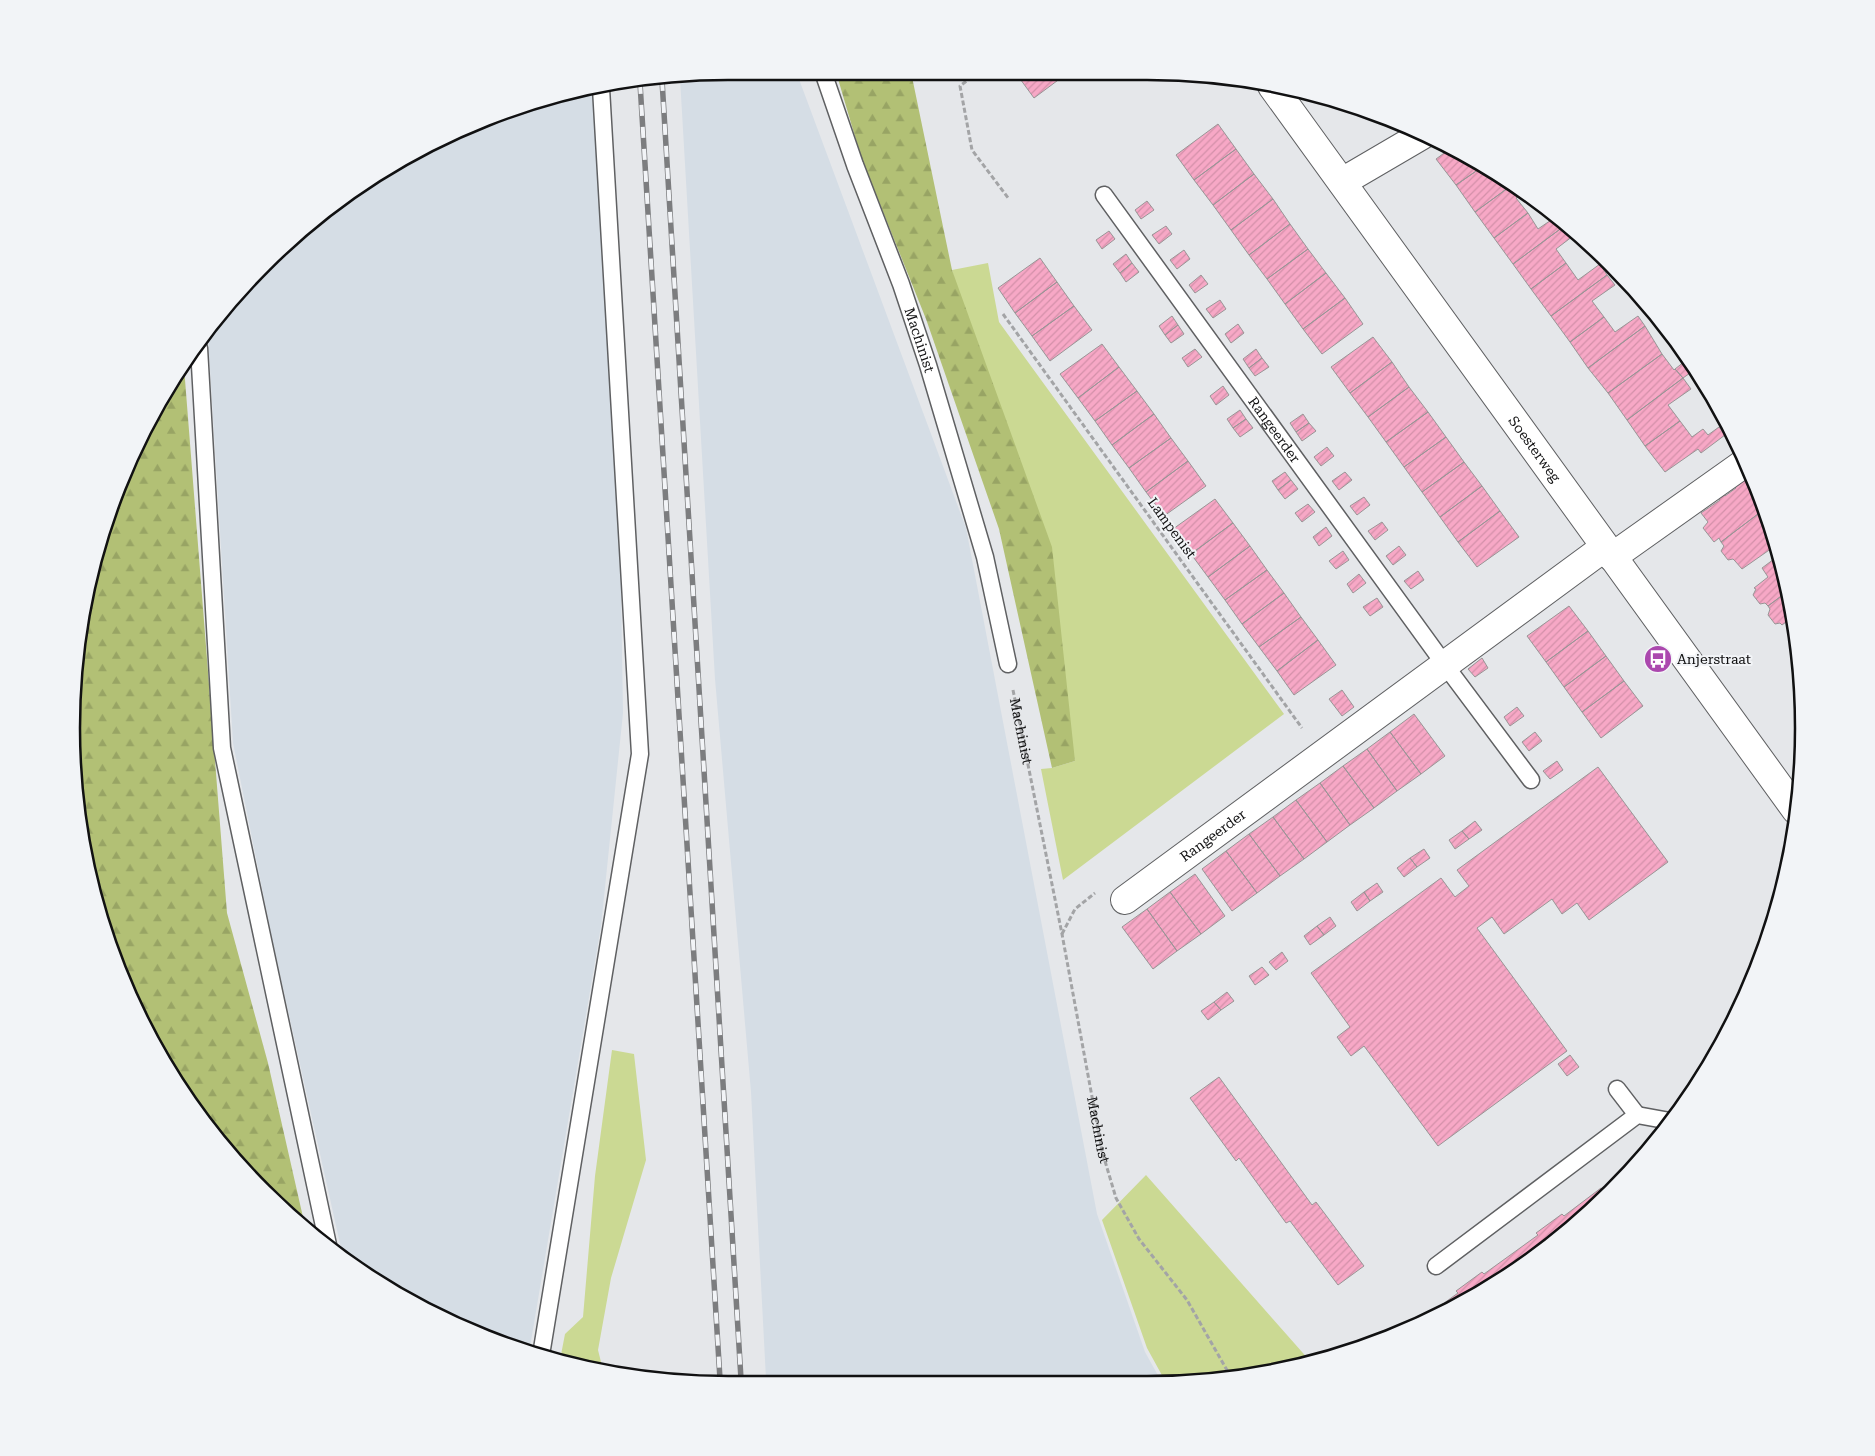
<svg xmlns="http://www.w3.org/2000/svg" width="1875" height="1456" font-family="'Roboto Serif',serif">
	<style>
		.built { fill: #d5dde5 }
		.grass { fill: #cbd993 }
		.forest { fill: url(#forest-firs) }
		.building { fill: url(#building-hatch); stroke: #999596 }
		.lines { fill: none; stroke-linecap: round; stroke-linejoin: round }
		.lane-casing { stroke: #5f6062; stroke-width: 19 }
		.street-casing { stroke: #5f6062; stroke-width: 30 }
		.path { stroke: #a3a4a6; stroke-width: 3; stroke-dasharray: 5 2.5; stroke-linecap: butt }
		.lane { stroke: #fff; stroke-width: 16 }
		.street { stroke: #fff; stroke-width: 28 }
		.rail-casing { stroke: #7c7d7f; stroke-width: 5.5 }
		.rail { stroke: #f2f4f7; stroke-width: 4; stroke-dasharray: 11; stroke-linecap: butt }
		.labels { text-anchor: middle; stroke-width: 4; stroke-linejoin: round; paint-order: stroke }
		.street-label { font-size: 14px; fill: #111112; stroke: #f2f4f7 }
		.poi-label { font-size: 14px; fill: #111112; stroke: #f2f4f7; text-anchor: start }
		.rim { fill: none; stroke: #111112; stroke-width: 2.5 }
	</style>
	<defs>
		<pattern id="forest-firs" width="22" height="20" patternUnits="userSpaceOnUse" patternTransform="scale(1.25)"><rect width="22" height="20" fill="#b2c075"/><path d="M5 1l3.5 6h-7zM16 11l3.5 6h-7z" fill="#98a464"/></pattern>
		<pattern id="building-hatch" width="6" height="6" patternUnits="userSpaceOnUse" patternTransform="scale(1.25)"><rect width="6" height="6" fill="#f7a8c6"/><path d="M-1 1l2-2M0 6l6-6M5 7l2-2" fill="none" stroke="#d390a9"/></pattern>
	</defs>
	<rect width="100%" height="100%" fill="#e5e7ea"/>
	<!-- built -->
	<path class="built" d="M 728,71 L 796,71 L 966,528 L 1097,1214 L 1145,1352 L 1160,1379 L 766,1379 L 751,1092 L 715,679 L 680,78 Z
		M 595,89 L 619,461 L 623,713 L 601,926 L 529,1353 L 517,1350 L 363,1274 L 343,1257 L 273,943 L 233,743 L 208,336 L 263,264 L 399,159 L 558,94 Z"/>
	<!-- grass -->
	<path class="grass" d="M 988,263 L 999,322 L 1284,714 L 1063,880 L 1041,769 L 1052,768 L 1075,761 L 952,270 Z
		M 612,1050 L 634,1054 L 646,1160 L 611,1278 L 598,1350 L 603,1370 L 560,1360 L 565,1334 L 583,1317 L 595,1176 Z
		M 1146,1175 L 1310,1361 L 1232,1379 L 1164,1379 L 1147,1348 L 1102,1220 Z"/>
	<!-- forest -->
	<path class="forest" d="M 836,72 L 911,72 L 952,270 L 1052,547 L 1075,761 L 1052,768 L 999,529 L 926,319 L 861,157 Z
		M 184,367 L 227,913 L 268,1063 L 305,1226 L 264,1193 L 182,1093 L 121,980 L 94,898 L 71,728 L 94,558 L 159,400 Z"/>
	<!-- building -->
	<path class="building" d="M 1015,72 L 1069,72 L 1034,98 Z
		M 1218,124 L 1236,149 L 1194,180 L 1176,155 Z
		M 1451,148 L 1482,167 L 1456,185 L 1436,159 Z
		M 1236,149 L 1254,174 L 1213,205 L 1194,180 Z
		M 1482,167 L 1512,185 L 1475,212 L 1456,185 Z
		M 1254,174 L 1273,199 L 1231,230 L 1213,205 Z
		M 1512,185 L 1523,192 L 1516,198 L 1528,213 L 1494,238 L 1475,212 Z
		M 1273,199 L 1290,224 L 1249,255 L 1231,230 Z
		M 1147,201 L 1154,210 L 1141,219 L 1135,210 Z
		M 1528,213 L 1538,229 L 1557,216 L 1567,224 L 1513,264 L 1494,238 Z
		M 1290,224 L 1308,249 L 1267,279 L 1249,255 Z
		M 1567,224 L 1577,233 L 1556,249 L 1566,263 L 1531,289 L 1513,264 Z
		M 1166,226 L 1172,234 L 1159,244 L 1152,235 Z
		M 1109,231 L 1115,239 L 1102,249 L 1096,240 Z
		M 1308,249 L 1326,273 L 1285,304 L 1267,279 Z
		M 1184,250 L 1190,259 L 1177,269 L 1170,260 Z
		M 1126,254 L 1132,263 L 1120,273 L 1113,264 Z
		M 1040,258 L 1057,282 L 1015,313 L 998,288 Z
		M 1132,263 L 1139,272 L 1126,282 L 1120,273 Z
		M 1566,263 L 1578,280 L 1600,264 L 1607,275 L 1551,316 L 1531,289 Z
		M 1326,273 L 1345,298 L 1303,329 L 1285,304 Z
		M 1201,275 L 1208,284 L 1195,293 L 1189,285 Z
		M 1607,275 L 1615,285 L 1592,301 L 1604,317 L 1570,342 L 1551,316 Z
		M 1057,282 L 1074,306 L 1032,336 L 1015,313 Z
		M 1345,298 L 1363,324 L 1322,354 L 1303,329 Z
		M 1220,300 L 1226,309 L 1213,318 L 1206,309 Z
		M 1074,306 L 1092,330 L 1050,361 L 1032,336 Z
		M 1172,316 L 1178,325 L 1165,335 L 1159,326 Z
		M 1638,316 L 1645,326 L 1588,368 L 1570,342 L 1604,317 L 1615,332 Z
		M 1238,324 L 1244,333 L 1231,343 L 1225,334 Z
		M 1178,325 L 1184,334 L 1171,343 L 1165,335 Z
		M 1645,326 L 1662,354 L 1608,393 L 1588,368 Z
		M 1373,337 L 1392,362 L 1350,393 L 1331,367 Z
		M 1102,344 L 1119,367 L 1078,398 L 1060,374 Z
		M 1195,349 L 1202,357 L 1188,367 L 1182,358 Z
		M 1256,349 L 1262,358 L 1249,368 L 1243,359 Z
		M 1662,354 L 1674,370 L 1675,369 L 1683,378 L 1627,420 L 1608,393 Z
		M 1262,358 L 1269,367 L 1255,376 L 1249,368 Z
		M 1689,358 L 1696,369 L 1683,378 L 1675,369 Z
		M 1392,362 L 1409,387 L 1368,417 L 1350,393 Z
		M 1119,367 L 1137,391 L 1095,421 L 1078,398 Z
		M 1683,378 L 1691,389 L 1668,405 L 1680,421 L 1645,446 L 1627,420 Z
		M 1223,386 L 1229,395 L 1216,405 L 1210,396 Z
		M 1409,387 L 1428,412 L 1386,442 L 1368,417 Z
		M 1137,391 L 1154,414 L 1112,445 L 1095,421 Z
		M 1240,410 L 1246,419 L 1233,428 L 1227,419 Z
		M 1428,412 L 1446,437 L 1404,467 L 1386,442 Z
		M 1154,414 L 1171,438 L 1129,468 L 1112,445 Z
		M 1303,414 L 1309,423 L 1296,432 L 1290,423 Z
		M 1246,419 L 1253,428 L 1240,437 L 1233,428 Z
		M 1680,421 L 1692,437 L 1703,429 L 1708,435 L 1719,427 L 1725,435 L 1701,453 L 1698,449 L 1665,472 L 1645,446 Z
		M 1309,423 L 1316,431 L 1302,441 L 1296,432 Z
		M 1446,437 L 1464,462 L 1422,492 L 1404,467 Z
		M 1171,438 L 1188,461 L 1146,492 L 1129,468 Z
		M 1327,447 L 1334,456 L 1321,466 L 1314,457 Z
		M 1188,461 L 1206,486 L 1164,516 L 1146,492 Z
		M 1464,462 L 1482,486 L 1440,517 L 1422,492 Z
		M 1748,466 L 1753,476 L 1748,479 L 1760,496 L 1767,519 L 1764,521 L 1758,514 L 1721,542 L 1719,538 L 1714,542 L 1703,528 L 1708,522 L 1701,513 L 1720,500 L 1718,497 L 1724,493 L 1725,496 L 1736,488 L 1729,479 Z
		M 1285,472 L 1291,480 L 1278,490 L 1272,481 Z
		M 1345,472 L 1352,480 L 1339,490 L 1332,481 Z
		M 1291,480 L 1298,489 L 1285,499 L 1278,490 Z
		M 1482,486 L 1500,511 L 1458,542 L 1440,517 Z
		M 1364,497 L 1370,505 L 1357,515 L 1350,506 Z
		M 1215,499 L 1233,523 L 1191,554 L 1173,529 Z
		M 1308,504 L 1315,512 L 1302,522 L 1295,513 Z
		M 1500,511 L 1519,537 L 1477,567 L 1458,542 Z
		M 1758,514 L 1764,521 L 1767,519 L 1775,546 L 1742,569 L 1735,561 L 1733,559 L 1728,560 L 1721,551 L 1724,546 L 1721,542 Z
		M 1382,522 L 1388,530 L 1375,540 L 1368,531 Z
		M 1233,523 L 1250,546 L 1208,577 L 1191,554 Z
		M 1326,527 L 1332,536 L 1319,546 L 1313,537 Z
		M 1250,546 L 1267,570 L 1225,600 L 1208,577 Z
		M 1399,546 L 1406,555 L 1393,565 L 1386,556 Z
		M 1343,551 L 1349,560 L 1336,569 L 1329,561 Z
		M 1778,556 L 1788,591 L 1768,606 L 1765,603 L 1760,604 L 1753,595 L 1756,589 L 1754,588 L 1768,577 L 1762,568 Z
		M 1267,570 L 1284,593 L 1242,624 L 1225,600 Z
		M 1418,571 L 1424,580 L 1411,589 L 1404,581 Z
		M 1359,574 L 1366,583 L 1353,593 L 1347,584 Z
		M 1788,591 L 1793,617 L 1782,625 L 1780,623 L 1775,624 L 1768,615 L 1770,609 L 1768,606 Z
		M 1284,593 L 1301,617 L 1259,647 L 1242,624 Z
		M 1377,598 L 1383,607 L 1370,616 L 1363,607 Z
		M 1569,606 L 1588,631 L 1546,662 L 1527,636 Z
		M 1301,617 L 1318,640 L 1277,671 L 1259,647 Z
		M 1588,631 L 1606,656 L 1564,687 L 1546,662 Z
		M 1318,640 L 1336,665 L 1294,695 L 1277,671 Z
		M 1606,656 L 1624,681 L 1582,712 L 1564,687 Z
		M 1482,658 L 1488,668 L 1475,677 L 1468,669 Z
		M 1624,681 L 1643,706 L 1601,738 L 1582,712 Z
		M 1342,690 L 1354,707 L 1342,716 L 1329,699 Z
		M 1517,707 L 1524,716 L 1510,726 L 1504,717 Z
		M 1414,714 L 1445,756 L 1421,774 L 1390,732 Z
		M 1390,732 L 1421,774 L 1397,791 L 1367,749 Z
		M 1535,732 L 1542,741 L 1529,751 L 1522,742 Z
		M 1367,749 L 1397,791 L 1374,808 L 1343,766 Z
		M 1557,761 L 1563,770 L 1550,779 L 1543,771 Z
		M 1343,766 L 1374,808 L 1350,825 L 1320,783 Z
		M 1598,767 L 1668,862 L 1589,920 L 1577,903 L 1562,914 L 1552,899 L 1504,934 L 1492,917 L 1477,928 L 1567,1051 L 1438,1146 L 1364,1046 L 1351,1056 L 1337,1037 L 1350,1027 L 1311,973 L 1441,878 L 1455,897 L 1469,886 L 1457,870 Z
		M 1320,783 L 1350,825 L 1327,842 L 1296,800 Z
		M 1296,800 L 1327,842 L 1304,859 L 1273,817 Z
		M 1273,817 L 1304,859 L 1280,876 L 1249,834 Z
		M 1475,821 L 1482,830 L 1469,839 L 1462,831 Z
		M 1462,831 L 1469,839 L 1455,849 L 1449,840 Z
		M 1249,834 L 1280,876 L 1257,893 L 1226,851 Z
		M 1424,849 L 1430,858 L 1417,867 L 1410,858 Z
		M 1226,851 L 1257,893 L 1232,911 L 1202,869 Z
		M 1410,858 L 1417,867 L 1404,877 L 1397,868 Z
		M 1195,874 L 1225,916 L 1201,934 L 1170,892 Z
		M 1377,883 L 1383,892 L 1370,901 L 1364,892 Z
		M 1170,892 L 1201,934 L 1177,951 L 1147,909 Z
		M 1364,892 L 1370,901 L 1357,911 L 1351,902 Z
		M 1147,909 L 1177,951 L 1153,969 L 1122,927 Z
		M 1330,917 L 1336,926 L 1324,935 L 1317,926 Z
		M 1317,926 L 1324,935 L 1310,945 L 1304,936 Z
		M 1282,952 L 1288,961 L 1276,970 L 1269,962 Z
		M 1262,967 L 1269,975 L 1255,985 L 1249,976 Z
		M 1227,992 L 1234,1001 L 1221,1010 L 1214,1002 Z
		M 1214,1002 L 1221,1010 L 1208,1020 L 1201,1011 Z
		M 1570,1055 L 1579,1067 L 1567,1076 L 1558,1064 Z
		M 1219,1077 L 1312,1205 L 1316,1202 L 1364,1266 L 1338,1285 L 1290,1221 L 1286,1223 L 1239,1158 L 1236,1161 L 1190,1098 Z
		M 1627,1173 L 1611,1193 L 1512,1274 L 1442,1309 L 1440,1306 L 1458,1293 L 1456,1291 L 1482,1272 L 1484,1274 L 1538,1235 L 1536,1233 L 1562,1214 L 1564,1216 L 1601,1188 L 1604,1190 Z
		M 618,1373 L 643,1373 L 643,1379 L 642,1379 Z"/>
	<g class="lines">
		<defs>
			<g id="lane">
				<path id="s2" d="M 823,72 L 855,165 L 901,284 L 928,365 L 985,557 L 1008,664"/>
				<path id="s3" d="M 1104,195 L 1445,665 L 1531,780"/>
				<path d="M 199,348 L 222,748 L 328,1245"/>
				<path d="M 1617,1089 L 1637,1115"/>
				<path d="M 1436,1266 L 1637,1115 L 1670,1121"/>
				<path d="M 541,1355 L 640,754 L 601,88"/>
			</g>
			<g id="street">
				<path id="s4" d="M 1272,86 L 1796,810"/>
				<path d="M 1342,182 L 1424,134"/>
				<path d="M 1612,557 L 1746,462"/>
				<path id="s5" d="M 1125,900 L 1605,547"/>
			</g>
		</defs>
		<!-- lane casing -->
		<use href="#lane" class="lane-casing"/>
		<!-- street casing -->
		<use href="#street" class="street-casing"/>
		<!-- path -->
		<g class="path">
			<path d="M 978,72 L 960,86 L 972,150 L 1009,199"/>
			<path d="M 1003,314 L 1302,728"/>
			<path id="s1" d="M 1013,690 L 1062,934 L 1102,1151 L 1116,1198 L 1139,1239 L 1187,1300 L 1232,1379"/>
			<path d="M 1062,934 L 1075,909 L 1095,893"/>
		</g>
		<!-- lane -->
		<use href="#lane" class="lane"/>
		<!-- street -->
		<use href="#street" class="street"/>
		<defs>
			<path id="rail" d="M 662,80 L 741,1379
				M 640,83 L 720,1379"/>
		</defs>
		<!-- rail casing -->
		<use href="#rail" class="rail-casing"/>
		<!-- rail -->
		<use href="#rail" class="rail"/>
	</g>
	<!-- icons -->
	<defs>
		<symbol id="bus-disc" viewBox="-11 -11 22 22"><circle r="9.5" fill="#ab48ae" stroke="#f2f4f7"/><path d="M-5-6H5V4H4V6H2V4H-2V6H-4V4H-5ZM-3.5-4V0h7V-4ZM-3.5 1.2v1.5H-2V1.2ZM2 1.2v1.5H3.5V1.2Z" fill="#fff"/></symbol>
	</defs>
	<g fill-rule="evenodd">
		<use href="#bus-disc" x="1642" y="643" width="32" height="32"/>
	</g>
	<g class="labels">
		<!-- street labels -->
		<g class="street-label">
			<text dy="5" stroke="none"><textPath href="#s2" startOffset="285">Machinist</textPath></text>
			<text dy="5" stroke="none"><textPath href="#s3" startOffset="290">Rangeerder</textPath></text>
			<text dy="5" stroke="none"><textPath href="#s4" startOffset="448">Soesterweg</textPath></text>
			<text transform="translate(1172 528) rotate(54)" y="5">Lampenist</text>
			<text dy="5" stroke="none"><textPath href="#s1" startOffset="42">Machinist</textPath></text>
			<text dy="5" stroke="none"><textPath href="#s5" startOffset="109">Rangeerder</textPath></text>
			<text dy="5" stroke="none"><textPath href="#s1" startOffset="448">Machinist</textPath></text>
		</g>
		<!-- poi labels -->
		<g class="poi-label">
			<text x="1677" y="664">Anjerstraat</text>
		</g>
	</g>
	<!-- crop -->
	<path d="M0 0H1875V1456H0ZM728 80H1147A648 648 0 0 1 1795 728V728A648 648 0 0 1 1147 1376H728A648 648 0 0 1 80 728V728A648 648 0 0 1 728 80Z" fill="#f2f4f7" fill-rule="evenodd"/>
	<path class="rim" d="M728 80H1147A648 648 0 0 1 1795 728V728A648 648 0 0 1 1147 1376H728A648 648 0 0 1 80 728V728A648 648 0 0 1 728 80Z"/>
</svg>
